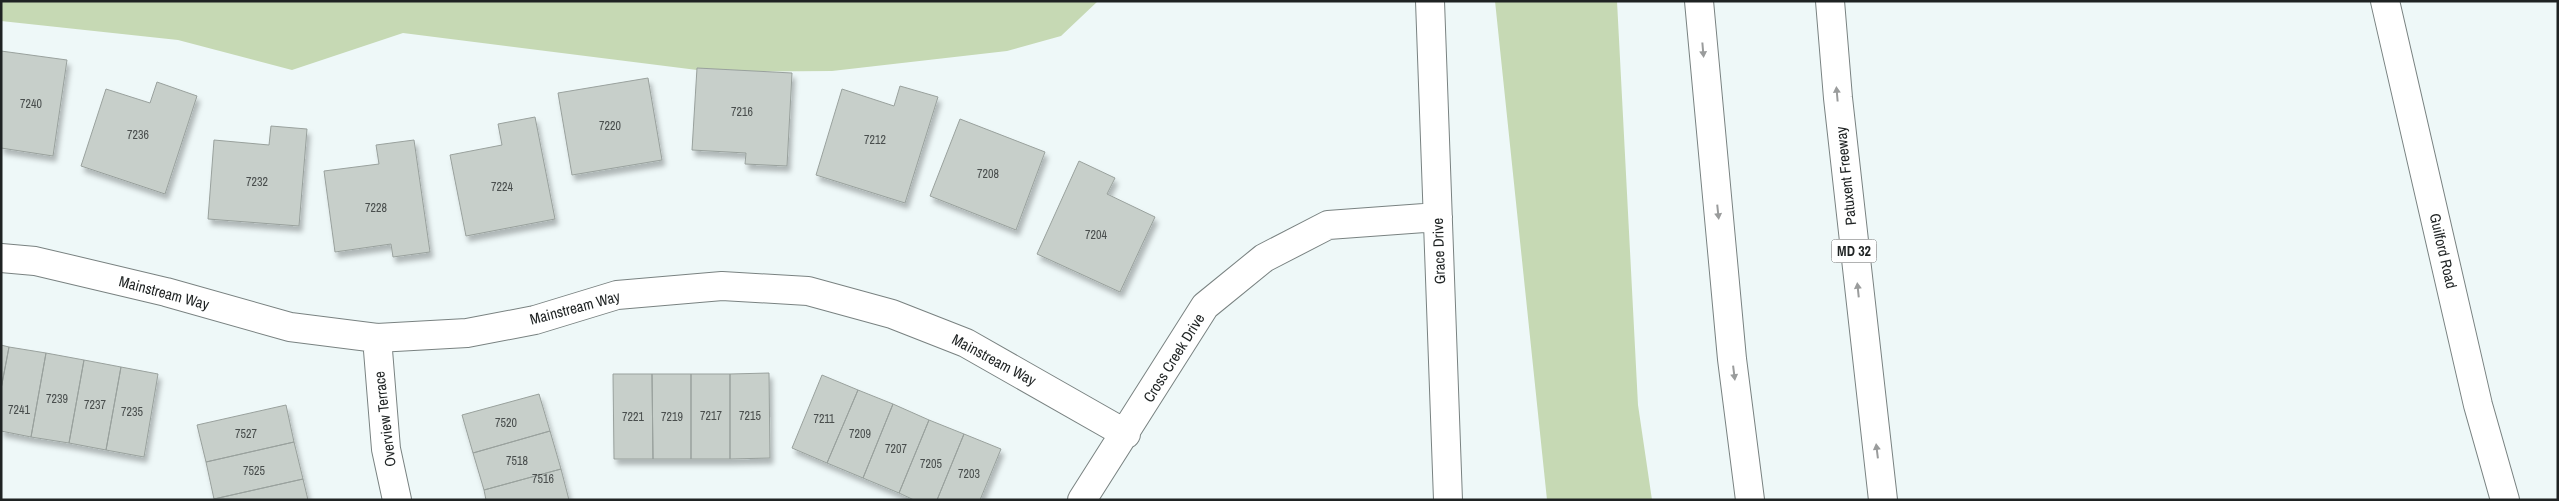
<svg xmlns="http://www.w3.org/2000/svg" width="2559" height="501" font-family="'Archivo Narrow',sans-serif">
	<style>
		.green { fill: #c6d9b4 }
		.building { fill: #c7cfca; stroke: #99a19d; filter: url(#shadow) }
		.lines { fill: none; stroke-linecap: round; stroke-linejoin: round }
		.minor-casing { stroke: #798281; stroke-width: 30 }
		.major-casing { stroke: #798281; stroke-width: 30 }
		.highway-casing { stroke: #798281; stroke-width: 30 }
		.minor { stroke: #fff; stroke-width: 28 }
		.major { stroke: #fff; stroke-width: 28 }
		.highway { stroke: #fff; stroke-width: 28 }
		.oneway { fill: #9a9c9c }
		.labels { text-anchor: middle; stroke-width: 4; stroke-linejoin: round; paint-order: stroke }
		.number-label { font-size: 12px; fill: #494e4d }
		.shield { fill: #fff; stroke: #626565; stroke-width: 1 }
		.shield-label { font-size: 14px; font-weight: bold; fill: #1f2323 }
		.street-label { font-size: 15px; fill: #1f2323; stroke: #fff }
	</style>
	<defs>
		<filter id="shadow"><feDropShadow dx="3" dy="5.5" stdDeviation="2.5" flood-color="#0004"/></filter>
	</defs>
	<rect width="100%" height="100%" fill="#eef8f8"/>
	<!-- green -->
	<path class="green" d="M 1,1 L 1098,1 L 1061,36 L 1007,51 L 832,71 L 713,72 L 403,33 L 292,70 L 178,40 L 1,21 Z
		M 1495,1 L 1617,1 L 1638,405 L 1652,500 L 1547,500 Z"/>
	<!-- building -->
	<path class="building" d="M 1,51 L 67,60 L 53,156 L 1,148 Z
		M 697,68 L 792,73 L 787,166 L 745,164 L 746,153 L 692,150 Z
		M 648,78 L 662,160 L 572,175 L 558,93 Z
		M 157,82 L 197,96 L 165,194 L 81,166 L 106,89 L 150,103 Z
		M 900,86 L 938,97 L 905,203 L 816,175 L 842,89 L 894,106 Z
		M 535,117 L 555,219 L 466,236 L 450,155 L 502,145 L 498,124 Z
		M 960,119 L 1045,152 L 1016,230 L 930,196 Z
		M 271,126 L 307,129 L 299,226 L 208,219 L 214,140 L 269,145 Z
		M 414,140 L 430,252 L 393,257 L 391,244 L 335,252 L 324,171 L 379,164 L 376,145 Z
		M 1079,161 L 1115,178 L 1107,194 L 1155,217 L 1120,292 L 1037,254 Z
		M 1,345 L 9,347 L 1,389 Z
		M 9,347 L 46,353 L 31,437 L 1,431 L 1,389 Z
		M 46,353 L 84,360 L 69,443 L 31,437 Z
		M 84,360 L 121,367 L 106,450 L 69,443 Z
		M 121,367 L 158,374 L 144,457 L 106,450 Z
		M 769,373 L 770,458 L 730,459 L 730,374 Z
		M 613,374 L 652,374 L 653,459 L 614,459 Z
		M 652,374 L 691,374 L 691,459 L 653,459 Z
		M 691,374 L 730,374 L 730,459 L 691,459 Z
		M 822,375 L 858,390 L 827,463 L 792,448 Z
		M 858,390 L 893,404 L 863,478 L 827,463 Z
		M 539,394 L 550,431 L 473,453 L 462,415 Z
		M 893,404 L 929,420 L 899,493 L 863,478 Z
		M 286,405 L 294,442 L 206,462 L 197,425 Z
		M 929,420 L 964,434 L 937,500 L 914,500 L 899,493 Z
		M 550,431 L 561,469 L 484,490 L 473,453 Z
		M 964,434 L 1001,449 L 980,500 L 937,500 Z
		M 294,442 L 303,479 L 214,499 L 206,462 Z
		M 561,469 L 569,500 L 486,500 L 484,490 Z
		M 303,479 L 308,500 L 214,499 Z"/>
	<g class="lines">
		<defs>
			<path id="minor" d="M 1430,1 L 1448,500
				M 1,258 L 35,261 L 166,292 L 290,327 L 377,338 L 467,333 L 535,320 L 617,295 L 722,286 L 808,291 L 892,314 L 966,343 L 1126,434
				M 377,338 L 386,449 L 397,500
				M 1082,500 L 1205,306 L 1264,258 L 1328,225 L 1438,217"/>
			<path id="major" d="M 2385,1 L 2478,405 L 2505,500"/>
			<path id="highway" d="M 1699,1 L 1732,359 L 1750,500
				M 1830,1 L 1838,98 L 1883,500"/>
		</defs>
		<!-- minor casing -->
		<use href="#minor" class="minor-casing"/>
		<!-- major casing -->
		<use href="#major" class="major-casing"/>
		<!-- highway casing -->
		<use href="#highway" class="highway-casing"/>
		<!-- minor -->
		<use href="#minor" class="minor"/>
		<!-- major -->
		<use href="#major" class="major"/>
		<!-- highway -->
		<use href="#highway" class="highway"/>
	</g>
	<!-- one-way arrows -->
	<defs><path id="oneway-solid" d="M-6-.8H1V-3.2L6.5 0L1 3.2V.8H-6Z" transform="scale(1.25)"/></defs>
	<g class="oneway">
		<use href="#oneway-solid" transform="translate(1703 50) rotate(85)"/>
		<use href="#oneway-solid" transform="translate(1837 94) rotate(-95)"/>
		<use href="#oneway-solid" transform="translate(1718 212) rotate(84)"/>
		<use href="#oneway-solid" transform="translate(1858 290) rotate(-96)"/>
		<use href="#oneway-solid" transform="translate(1734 373) rotate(83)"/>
		<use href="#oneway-solid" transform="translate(1877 451) rotate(-97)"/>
	</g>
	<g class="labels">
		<!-- number labels -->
		<g class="number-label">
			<text x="31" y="108">7240</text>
			<text x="742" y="116">7216</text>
			<text x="610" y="130">7220</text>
			<text x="138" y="139">7236</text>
			<text x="875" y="144">7212</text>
			<text x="988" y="178">7208</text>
			<text x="257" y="186">7232</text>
			<text x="502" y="191">7224</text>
			<text x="376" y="212">7228</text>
			<text x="1096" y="239">7204</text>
			<text x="57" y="403">7239</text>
			<text x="95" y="409">7237</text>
			<text x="19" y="414">7241</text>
			<text x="132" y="416">7235</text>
			<text x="711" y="420">7217</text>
			<text x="750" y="420">7215</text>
			<text x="633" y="421">7221</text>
			<text x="672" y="421">7219</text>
			<text x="824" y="423">7211</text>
			<text x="506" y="427">7520</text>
			<text x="246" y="438">7527</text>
			<text x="860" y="438">7209</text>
			<text x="896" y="453">7207</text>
			<text x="517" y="465">7518</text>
			<text x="931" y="468">7205</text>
			<text x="254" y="475">7525</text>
			<text x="969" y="478">7203</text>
			<text x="543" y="483">7516</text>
		</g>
		<!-- shield labels -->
		<rect class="shield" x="1831.5" y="239.5" width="45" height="23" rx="4"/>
		<g class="shield-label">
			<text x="1854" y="256">MD 32</text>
		</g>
		<!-- street labels -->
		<g class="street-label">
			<text transform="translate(1846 176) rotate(-96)" y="5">Patuxent Freeway</text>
			<text transform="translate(1439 251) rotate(-92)" y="5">Grace Drive</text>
			<text transform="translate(2443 251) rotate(77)" y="5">Guilford Road</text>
			<text transform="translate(164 293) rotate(15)" y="5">Mainstream Way</text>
			<text transform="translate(575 308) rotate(-15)" y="5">Mainstream Way</text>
			<text transform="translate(1174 358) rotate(-58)" y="5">Cross Creek Drive</text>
			<text transform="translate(994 360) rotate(28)" y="5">Mainstream Way</text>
			<text transform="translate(385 419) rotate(-97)" y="5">Overview Terrace</text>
		</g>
	</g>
	<!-- border -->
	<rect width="2559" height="501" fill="none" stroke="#1f2323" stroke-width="5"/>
</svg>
